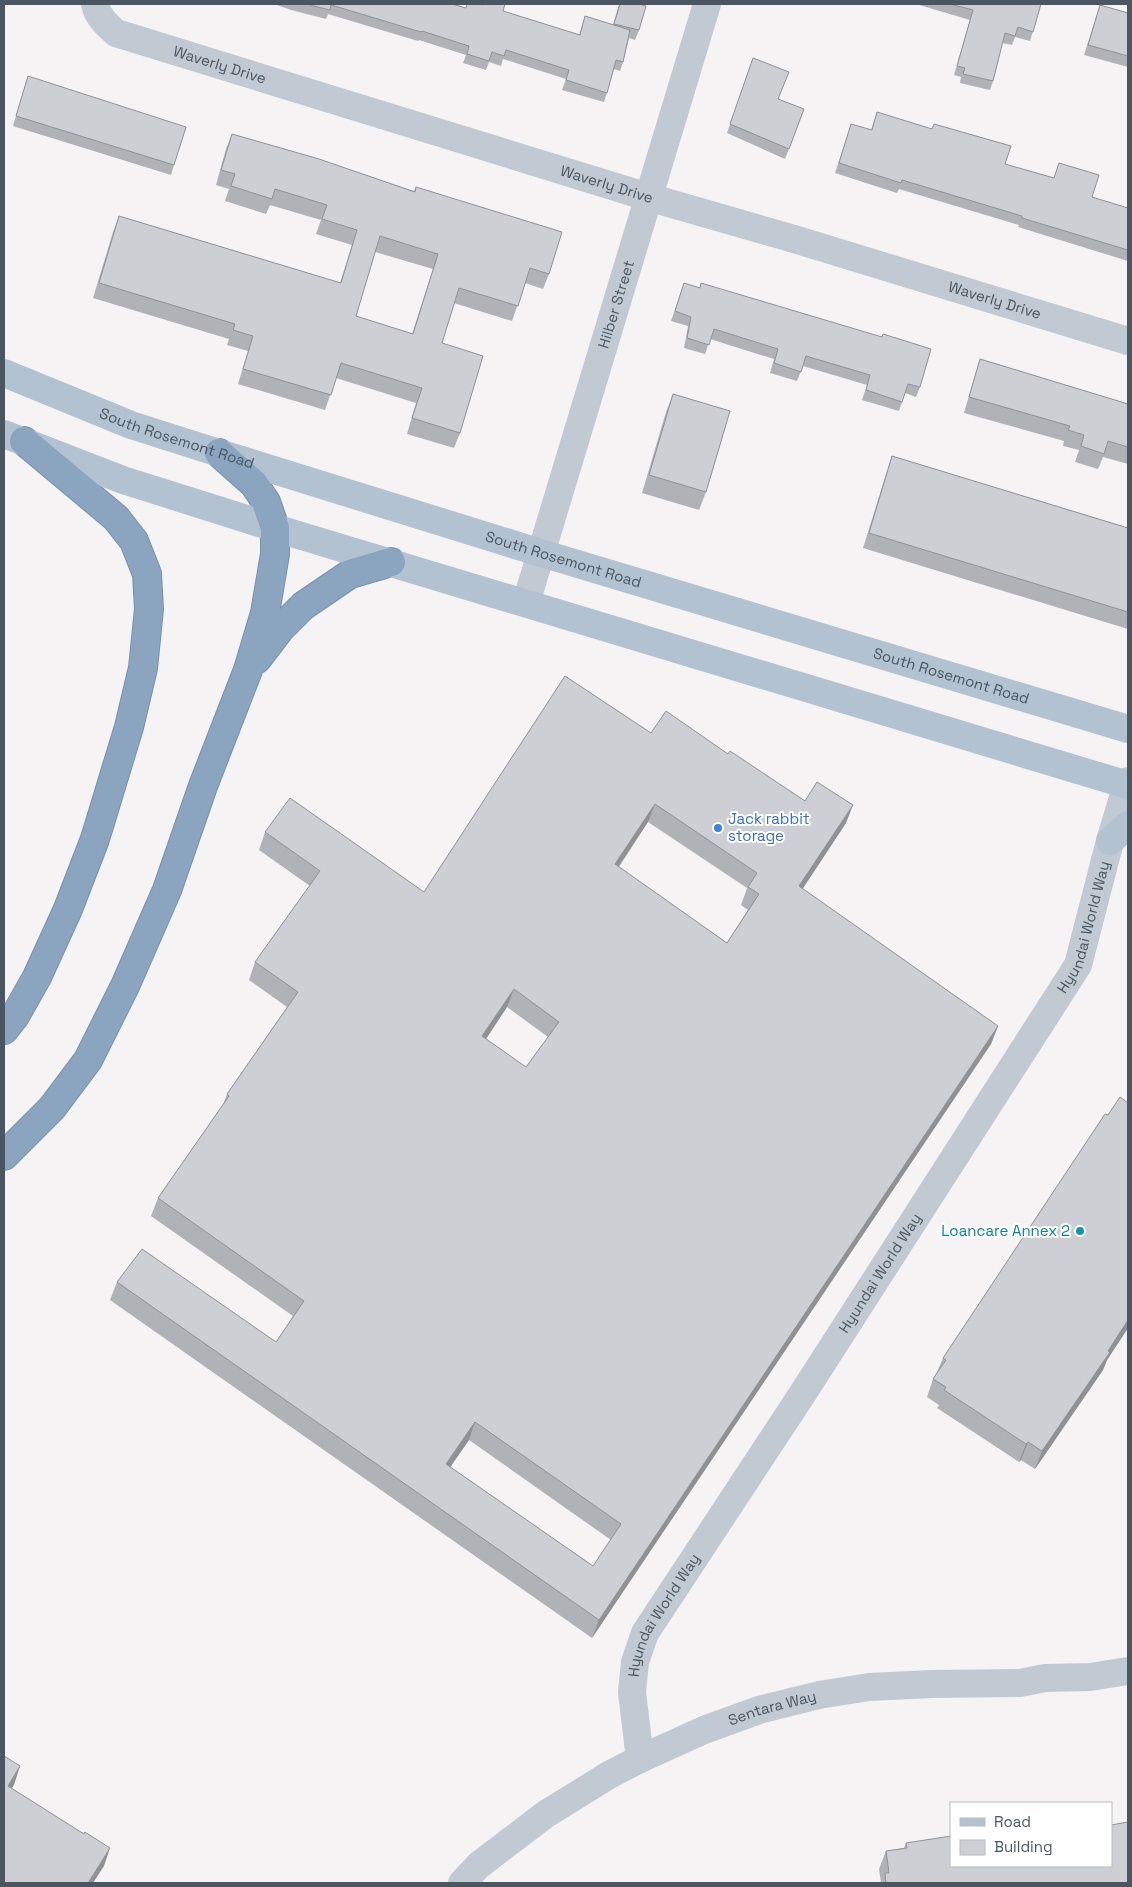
<svg xmlns="http://www.w3.org/2000/svg" width="1132" height="1887" font-family="'Space Grotesk',sans-serif">
	<style>
		.lines { fill: none; stroke-linecap: round; stroke-linejoin: round }
		.highway-casing { stroke: #7690ad; stroke-width: 30 }
		.minor { stroke: #c1cad2; stroke-width: 28 }
		.major { stroke: #b3c2d1; stroke-width: 28 }
		.highway { stroke: #8ba5c1; stroke-width: 28 }
		.wall { fill: #b0b2b7; fill-rule: evenodd }
		.shaded-wall { fill: #909195 }
		.building { fill: #cdcfd5; stroke: #909195; fill-rule: evenodd }
		.shop-dot { fill: #3f7fe0; stroke: #fff; stroke-width: 2 }
		.culture-dot { fill: #0f9aa8; stroke: #fff; stroke-width: 2 }
		.labels { text-anchor: middle; stroke-width: 4; stroke-linejoin: round; paint-order: stroke }
		.street-label { font-size: 15px; fill: #4a5661; stroke: #fff }
		.shop-label { font-size: 15px; fill: #366cbe; stroke: #fff; text-anchor: start }
		.culture-label { font-size: 15px; fill: #0d838f; stroke: #fff; text-anchor: end }
	</style>
	<rect width="100%" height="100%" fill="#f5f3f3"/>
	<g class="lines">
		<defs>
			<path id="highway" d="M 257,659 L 280,629 L 303,606 L 350,574 L 391,562
				M 4,1030 L 15,1016 L 37,977 L 68,909 L 95,839 L 129,727 L 143,668 L 149,609 L 147,574 L 134,541 L 116,518 L 24,441
				M 4,1156 L 52,1108 L 88,1060 L 125,986 L 167,890 L 203,786 L 248,670 L 265,613 L 275,554 L 275,528 L 266,502 L 254,484 L 219,453"/>
		</defs>
		<!-- highway casing -->
		<use href="#highway" class="highway-casing"/>
		<!-- minor -->
		<g class="minor">
			<path id="s1" d="M 95,4 C 97,16 107,25 116,33 L 648,197 L 794,239 L 1128,341"/>
			<path id="s2" d="M 526,603 L 707,4"/>
			<path id="s3" d="M 640,1759 L 632,1692 L 635,1662 L 645,1633 L 803,1393 L 1078,965 L 1110,841 L 1128,781"/>
			<path id="s4" d="M 462,1883 L 479,1865 L 546,1814 L 609,1775 L 640,1759 L 704,1730 L 759,1710 L 819,1695 L 869,1687 L 932,1684 L 1020,1683 L 1045,1678 L 1090,1677 L 1128,1671"/>
		</g>
		<!-- major -->
		<g class="major">
			<path id="s5" d="M 4,373 L 131,425 L 219,453 L 541,553 L 1128,729"/>
			<path d="M 4,434 L 123,480 L 275,528 L 1128,785"/>
			<path d="M 1110,841 L 1128,825"/>
		</g>
		<!-- highway -->
		<use href="#highway" class="highway"/>
	</g>
	<!-- wall -->
	<path class="wall" d="M 274,4 L 452,4 L 466,8 L 503,11 L 579,35 L 585,16 L 613,25 L 619,4 L 639,30 L 635,40 L 629,38 L 623,62 L 620,71 L 614,69 L 604,102 L 562,90 L 566,79 L 503,59 L 501,66 L 489,62 L 486,70 L 463,63 L 466,55 L 419,40 L 418,41 L 328,14 L 326,19 L 291,10 Z
		M 916,4 L 1041,4 L 1030,41 L 1015,37 L 1012,45 L 1002,43 L 993,81 L 990,90 L 960,83 L 961,77 L 954,75 L 970,20 Z
		M 1100,5 L 1128,13 L 1128,67 L 1084,55 Z
		M 753,58 L 778,99 L 804,109 L 785,159 L 727,133 Z
		M 28,76 L 174,165 L 171,175 L 13,126 Z
		M 877,112 L 932,129 L 934,124 L 1005,164 L 1054,178 L 1059,163 L 1092,197 L 1128,208 L 1128,261 L 1018,227 L 1019,225 L 899,189 L 897,193 L 835,173 L 851,124 L 871,130 Z
		M 232,134 L 414,191 L 416,187 L 549,274 L 543,289 L 525,283 L 512,321 L 454,303 L 442,343 L 460,433 L 454,448 L 407,434 L 416,403 L 336,378 L 325,410 L 238,384 L 248,351 L 227,345 L 229,339 L 93,298 L 113,232 L 119,216 L 340,283 L 352,245 L 316,234 L 321,220 L 270,205 L 266,214 L 225,201 L 229,189 L 216,185 L 226,149 ZM 375,252 L 433,269 L 412,334 L 356,316 Z
		M 684,283 L 920,387 L 916,397 L 905,393 L 899,411 L 862,400 L 867,385 L 803,366 L 797,381 L 770,373 L 774,359 L 710,339 L 705,354 L 684,348 L 688,326 L 671,321 Z
		M 980,359 L 1128,404 L 1128,464 L 1103,457 L 1098,469 L 1075,462 L 1079,450 L 1063,446 L 1064,441 L 964,413 L 975,375 Z
		M 673,394 L 706,492 L 699,510 L 642,493 L 666,412 Z
		M 892,456 L 1128,528 L 1128,629 L 863,548 L 887,471 Z
		M 651,733 L 728,754 L 805,801 L 846,823 L 802,889 L 998,1026 L 991,1044 L 592,1638 L 110,1300 L 117,1282 L 276,1342 L 293,1316 L 151,1216 L 158,1198 L 222,1107 L 227,1094 L 287,1007 L 249,980 L 255,962 L 310,886 L 259,850 L 265,832 L 424,892 ZM 648,822 L 747,888 L 741,905 L 748,910 L 727,943 L 619,867 ZM 507,1007 L 548,1037 L 526,1067 L 486,1039 ZM 469,1440 L 611,1540 L 593,1566 L 450,1467 Z
		M 1128,1103 L 1128,1328 L 1107,1360 L 1103,1370 L 1035,1469 L 1021,1460 L 1019,1462 L 937,1408 L 939,1405 L 927,1397 L 933,1379 L 937,1372 L 943,1358 L 1108,1115 Z
		M 906,1843 L 1128,1883 L 881,1883 L 879,1869 L 886,1851 L 904,1848 Z"/>
	<!-- shaded-wall -->
	<path class="shaded-wall" d="M 655,804 L 648,822 L 608,882 L 615,864 Z
		M 853,805 L 846,823 L 792,905 L 799,886 Z
		M 514,989 L 507,1007 L 476,1054 L 482,1036 Z
		M 998,1026 L 991,1044 L 592,1638 L 599,1620 Z
		M 1128,1320 L 1128,1328 L 1107,1360 L 1103,1370 L 1035,1469 L 1042,1451 Z
		M 475,1422 L 469,1440 L 440,1482 L 446,1464 Z
		M 1028,1442 L 1021,1460 L 1019,1462 L 1026,1444 Z
		M 20,1766 L 14,1785 L 4,1800 L 8,1786 Z
		M 110,1848 L 104,1866 L 93,1883 L 88,1883 Z"/>
	<!-- building -->
	<path class="building" d="M 306,4 L 452,4 L 466,8 L 467,4 L 480,4 L 483,5 L 483,4 L 505,4 L 503,11 L 580,35 L 585,16 L 630,30 L 623,62 L 616,60 L 607,93 L 566,80 L 569,70 L 506,50 L 504,56 L 492,52 L 489,61 L 467,54 L 469,46 L 422,31 L 421,32 L 331,5 L 330,10 Z
		M 620,4 L 639,4 L 646,6 L 639,30 L 614,24 Z
		M 950,4 L 1041,4 L 1033,32 L 1018,27 L 1015,36 L 1005,33 L 993,81 L 963,74 L 965,68 L 957,66 L 973,10 Z
		M 1100,5 L 1128,13 L 1128,56 L 1088,45 Z
		M 753,58 L 789,72 L 778,99 L 804,109 L 789,149 L 730,124 Z
		M 28,76 L 186,127 L 174,165 L 16,116 Z
		M 877,112 L 932,129 L 934,124 L 1011,146 L 1005,164 L 1054,178 L 1059,163 L 1099,175 L 1092,197 L 1128,208 L 1128,250 L 1022,218 L 1022,216 L 902,180 L 901,183 L 839,163 L 851,124 L 872,130 Z
		M 232,134 L 319,159 L 415,192 L 416,187 L 562,232 L 549,274 L 530,268 L 518,306 L 459,288 L 442,343 L 483,356 L 460,433 L 412,418 L 422,388 L 341,363 L 331,395 L 243,369 L 253,336 L 233,330 L 235,324 L 99,283 L 119,216 L 341,283 L 357,230 L 322,219 L 327,205 L 275,189 L 272,199 L 231,186 L 235,174 L 221,170 ZM 380,236 L 438,254 L 413,334 L 356,316 Z
		M 684,283 L 700,288 L 701,283 L 882,337 L 883,334 L 931,349 L 920,387 L 908,384 L 902,402 L 866,390 L 870,375 L 806,356 L 801,372 L 774,363 L 778,349 L 714,329 L 709,345 L 687,338 L 691,317 L 675,311 Z
		M 980,359 L 1128,404 L 1128,447 L 1108,441 L 1104,454 L 1081,446 L 1084,435 L 1068,430 L 1070,426 L 969,397 Z
		M 673,394 L 730,411 L 706,492 L 649,475 Z
		M 892,456 L 1128,528 L 1128,612 L 869,533 Z
		M 565,676 L 651,733 L 666,711 L 728,754 L 730,751 L 805,801 L 817,782 L 853,805 L 799,886 L 998,1026 L 599,1620 L 117,1282 L 142,1249 L 276,1342 L 304,1301 L 158,1198 L 229,1096 L 227,1094 L 298,992 L 255,962 L 320,871 L 265,832 L 290,798 L 424,892 ZM 655,804 L 757,873 L 748,887 L 759,894 L 727,943 L 615,864 ZM 514,989 L 559,1022 L 526,1067 L 482,1036 ZM 475,1422 L 621,1524 L 593,1566 L 446,1464 Z
		M 1120,1097 L 1128,1103 L 1128,1320 L 1108,1351 L 1110,1352 L 1042,1451 L 1028,1442 L 1026,1444 L 944,1390 L 946,1387 L 933,1379 L 946,1360 L 943,1358 L 1105,1114 L 1108,1115 Z
		M 4,1756 L 20,1766 L 8,1786 L 84,1834 L 85,1832 L 110,1848 L 88,1883 L 4,1883 Z
		M 1128,1822 L 1128,1883 L 886,1883 L 885,1873 L 889,1873 L 886,1851 L 907,1848 L 906,1843 L 951,1836 L 951,1866 L 1111,1866 L 1111,1825 Z"/>
	<!-- markers -->
	<circle class="shop-dot" cx="718" cy="828" r="5"/>
	<circle class="culture-dot" cx="1080" cy="1231" r="5"/>
	<g class="labels">
		<!-- street labels -->
		<g class="street-label">
			<text dy="5" stroke="none"><textPath href="#s1" startOffset="145">Waverly Drive</textPath></text>
			<text dy="5" stroke="none"><textPath href="#s1" startOffset="550">Waverly Drive</textPath></text>
			<text dy="5" stroke="none"><textPath href="#s1" startOffset="955">Waverly Drive</textPath></text>
			<text dy="5" stroke="none"><textPath href="#s2" startOffset="312">Hilber Street</textPath></text>
			<text dy="5" stroke="none"><textPath href="#s5" startOffset="185">South Rosemont Road</textPath></text>
			<text dy="5" stroke="none"><textPath href="#s5" startOffset="590">South Rosemont Road</textPath></text>
			<text dy="5" stroke="none"><textPath href="#s5" startOffset="995">South Rosemont Road</textPath></text>
			<text dy="5" stroke="none"><textPath href="#s3" startOffset="962">Hyundai World Way</textPath></text>
			<text dy="5" stroke="none"><textPath href="#s3" startOffset="558">Hyundai World Way</textPath></text>
			<text dy="5" stroke="none"><textPath href="#s3" startOffset="152">Hyundai World Way</textPath></text>
			<text dy="5" stroke="none"><textPath href="#s4" startOffset="360">Sentara Way</textPath></text>
		</g>
		<!-- shop labels -->
		<g class="shop-label">
			<text x="728" y="824">Jack rabbit<tspan x="728" dy="17">storage</tspan></text>
		</g>
		<!-- culture labels -->
		<g class="culture-label">
			<text x="1070" y="1236">Loancare Annex 2</text>
		</g>
	</g>
	<!-- border -->
	<rect width="1132" height="1887" fill="none" stroke="#4a5661" stroke-width="10"/>
	<!-- legend -->
	<rect x="950" y="1802" width="162" height="65" fill="#ffffff" stroke="#b7bbc0"/>
	<rect x="960" y="1818" width="25" height="8" fill="#b3c2d1" stroke="#b7bbc0"/>
	<text x="994" y="1827" font-size="15" fill="#4a5661">Road</text>
	<rect x="960" y="1840" width="25" height="15" fill="#cdcfd5" stroke="#b7bbc0"/>
	<text x="994" y="1852" font-size="15" fill="#4a5661">Building</text>
</svg>
